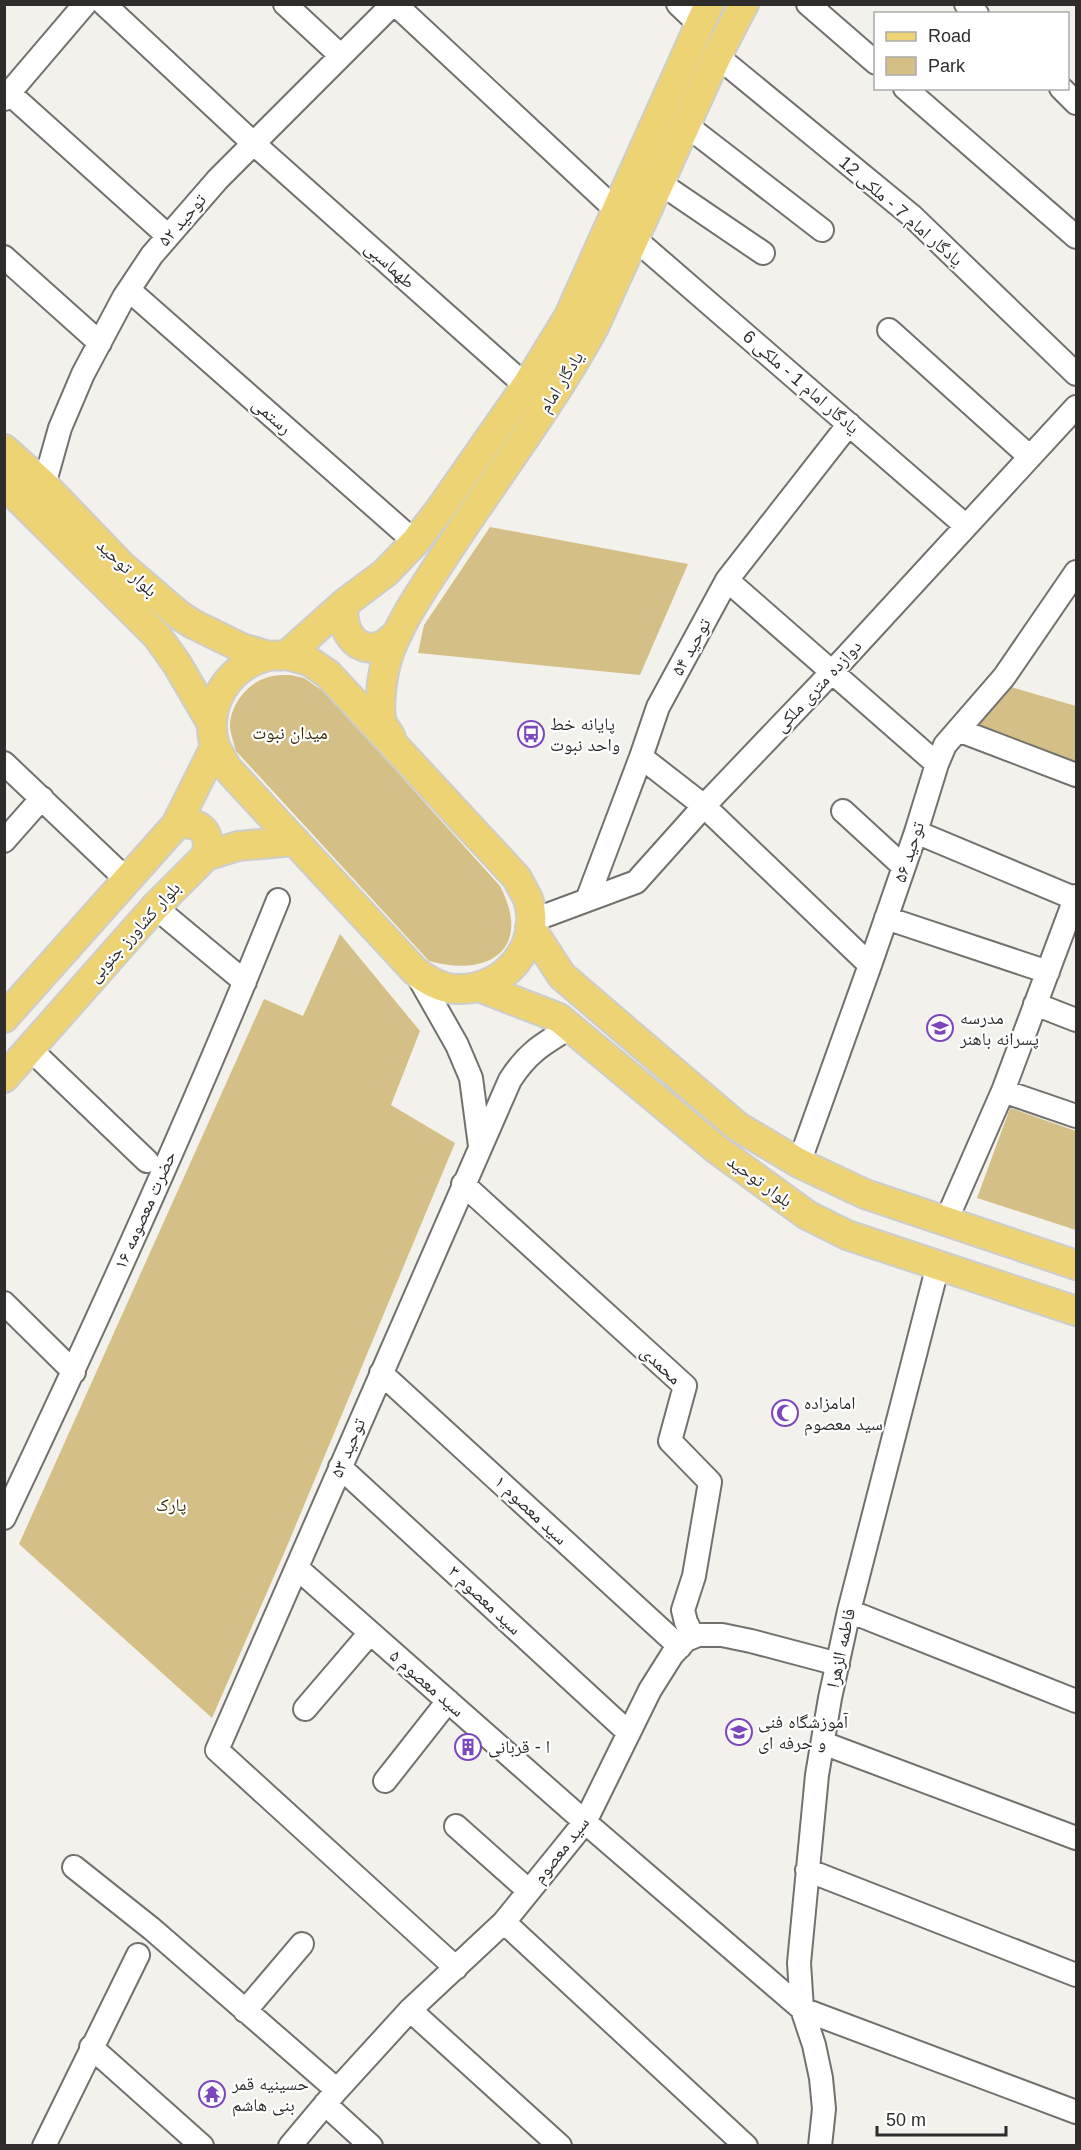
<svg xmlns="http://www.w3.org/2000/svg" width="1081" height="2150" font-family="Helvetica,'Noto Naskh Arabic',sans-serif">
	<style>
		.green { fill: #d4c086 }
		.lines { fill: none; stroke-linecap: round; stroke-linejoin: round }
		.minor-casing { stroke: #72716d; stroke-width: 26 }
		.major-casing { stroke: #cdcdcc; stroke-width: 32 }
		.minor { stroke: #fff; stroke-width: 22 }
		.major { stroke: #edd373; stroke-width: 28 }
		.labels { text-anchor: middle; stroke-width: 4.5; stroke-linejoin: round; paint-order: stroke }
		.street-label { font-size: 18px; fill: #2e2d2c; stroke: #fff }
		.poi-label { font-size: 18px; fill: #2e2d2c; stroke: #fff; text-anchor: start }
		.park-label { font-size: 18px; fill: #3a2e07; stroke: #fff }
	</style>
	<rect width="100%" height="100%" fill="#f2f1ec"/>
	<!-- green -->
	<path class="green" d="M 490,527 L 688,564 L 640,675 L 418,653 L 424,625 Z
		M 291,675 L 304,678 L 326,693 L 500,886 C 533,949 489,978 429,961 L 236,751 C 234,744 231,735 230,728 C 229,708 245,686 263,679 C 271,675 281,675 291,675 Z
		M 1011,687 L 1076,706 L 1076,764 L 975,729 Z
		M 340,934 L 420,1031 L 391,1105 L 455,1143 L 285,1551 L 212,1718 L 19,1544 L 264,999 L 303,1016 Z
		M 1010,1108 L 1076,1131 L 1076,1230 L 977,1198 Z"/>
	<g class="lines">
		<defs>
			<path id="minor" d="M 104,4 L 253,143 L 526,386
				M 285,4 L 340,55
				M 395,4 L 615,209
				M 678,4 L 699,24
				M 808,4 L 876,63
				M 966,4 L 977,14
				M 717,56 L 912,216 L 1076,374
				M 905,88 L 1076,237
				M 1061,88 L 1076,103
				M 9,93 L 168,236
				M 4,99 L 85,4
				M 686,125 L 822,230
				M 660,183 L 763,253
				M 635,239 L 966,526
				M 4,257 L 100,343
				M 129,290 L 415,542
				M 889,330 L 1030,457
				M 44,485 L 60,428 L 83,374 L 124,297 L 152,255 L 218,179 L 393,4
				M 727,580 L 937,764
				M 958,730 L 1076,775
				M 641,757 L 704,806 L 870,965
				M 4,763 L 127,880
				M 843,811 L 904,867
				M 916,832 L 1076,899
				M 4,841 L 42,798
				M 587,900 L 641,757 L 658,707 L 727,580 L 849,424
				M 155,907 L 245,982
				M 886,918 L 1048,972
				M 531,921 L 636,882 L 704,806 L 832,672 L 1076,407
				M 415,971 L 457,1045 L 471,1078 L 480,1146
				M 1035,1004 L 1076,1020
				M 30,1049 L 147,1161
				M 1003,1091 L 1076,1116
				M 799,1163 L 870,965 L 916,832 L 937,764 L 945,745 L 1004,677 L 1076,572
				M 463,1184 L 685,1386 L 670,1441 L 710,1482 L 694,1576 L 683,1610 L 686,1622 L 693,1636
				M 946,1221 L 1003,1091 L 1076,896
				M 4,1303 L 74,1372
				M 381,1373 L 680,1647
				M 340,1467 L 629,1733
				M 4,1518 C 101,1314 194,1109 278,900
				M 297,1568 L 585,1822 L 802,2009 L 1076,2112
				M 849,1611 L 1076,1701
				M 305,1709 L 370,1633
				M 823,1743 L 1076,1838
				M 385,1781 L 448,1701
				M 456,1826 L 529,1891
				M 74,1867 L 152,1929 L 337,2090
				M 807,1870 L 1076,1975
				M 504,1922 L 746,2146
				M 456,1968 L 217,1750 L 510,1080 C 528,1052 543,1044 571,1027
				M 410,2010 L 560,2146
				M 245,2011 L 302,1944
				M 91,2047 L 202,2146
				M 325,2104 L 371,2146
				M 44,2146 L 138,1955
				M 290,2146 L 337,2090 L 410,2010 L 504,1922 L 585,1822 L 650,1690 L 672,1655 L 686,1640 L 698,1635 L 722,1635 L 751,1641 L 838,1664
				M 820,2146 L 824,2109 L 821,2078 L 814,2045 L 802,2009 L 799,1963 L 817,1775 L 830,1698 L 849,1611 L 938,1265"/>
			<path id="major" d="M 4,449 L 44,485 L 123,567 L 179,615 L 193,624 L 242,648 L 269,656
				M 4,484 L 157,636 L 177,664 L 212,724
				M 345,603 C 338,627 356,657 383,645 C 388,642 393,637 398,633
				M 287,655 L 309,661 L 328,674 L 517,878 C 520,885 525,892 528,899 C 543,945 504,991 457,989 C 441,989 427,980 415,971 L 226,767 C 223,760 218,753 215,746 C 203,706 228,666 268,656 C 274,655 281,656 287,655 Z
				M 287,655 L 345,603 L 385,573 L 415,542 L 441,508 L 526,386 L 569,316 L 709,4
				M 391,738 C 389,733 384,728 382,722 C 378,709 382,677 386,663 C 395,628 425,586 445,555 C 495,478 551,406 595,325 L 717,56 L 744,4
				M 176,825 C 199,819 213,832 206,856
				M 530,927 L 562,976 L 737,1126 L 799,1163 L 865,1194 L 1076,1265
				M 479,987 L 559,1018 L 715,1148 L 807,1215 L 847,1235 L 1076,1311
				M 4,1018 L 176,825 L 215,747
				M 4,1078 L 155,907 L 206,856 L 238,846 L 295,841"/>
		</defs>
		<!-- minor casing -->
		<use href="#minor" class="minor-casing"/>
		<!-- major casing -->
		<use href="#major" class="major-casing"/>
		<!-- minor -->
		<use href="#minor" class="minor"/>
		<!-- major -->
		<use href="#major" class="major"/>
	</g>
	<!-- icons -->
	<defs>
		<symbol id="bus-ring" viewBox="-11 -11 22 22"><circle r="9.5" fill="#fff" stroke="#7c46bd" stroke-width="1.5"/><path d="M-5-6H5V4H4V6H2V4H-2V6H-4V4H-5ZM-3.5-4V0h7V-4ZM-3.5 1.2v1.5H-2V1.2ZM2 1.2v1.5H3.5V1.2Z" fill="#7c46bd"/></symbol>
		<symbol id="school-ring" viewBox="-11 -11 22 22"><circle r="9.5" fill="#fff" stroke="#7c46bd" stroke-width="1.5"/><path d="M0-5L7-2L0 1L-7-2ZM-4 1L0 2.5L4 1V4Q0 6-4 4Z" fill="#7c46bd"/></symbol>
		<symbol id="mosque-ring" viewBox="-11 -11 22 22"><circle r="9.5" fill="#fff" stroke="#7c46bd" stroke-width="1.5"/><path d="M3.5-4.9A6 6 0 1 0 3.5 4.9A5 5 0 1 1 3.5-4.9Z" fill="#7c46bd"/></symbol>
		<symbol id="university-ring" viewBox="-11 -11 22 22"><circle r="9.5" fill="#fff" stroke="#7c46bd" stroke-width="1.5"/><path d="M0-5L7-2L0 1L-7-2ZM-4 1L0 2.5L4 1V4Q0 6-4 4Z" fill="#7c46bd"/></symbol>
		<symbol id="building-ring" viewBox="-11 -11 22 22"><circle r="9.5" fill="#fff" stroke="#7c46bd" stroke-width="1.5"/><path d="M-4-6H4V6H1V3H-1V6H-4ZM-2.5-4.3h1.7v1.8h-1.7ZM.8-4.3h1.7v1.8H.8ZM-2.5-1h1.7V.8h-1.7ZM.8-1h1.7V.8H.8Z" fill="#7c46bd"/></symbol>
		<symbol id="temple-ring" viewBox="-11 -11 22 22"><circle r="9.5" fill="#fff" stroke="#7c46bd" stroke-width="1.5"/><path d="M0-6L5-2H3V0L6.5 2.5H4V6H1.5V3h-3V6H-4V2.5H-6.5L-3 0V-2H-5Z" fill="#7c46bd"/></symbol>
	</defs>
	<g fill-rule="evenodd">
		<use href="#bus-ring" x="516" y="719" width="30" height="30"/>
		<use href="#school-ring" x="925" y="1013" width="30" height="30"/>
		<use href="#mosque-ring" x="770" y="1398" width="30" height="30"/>
		<use href="#university-ring" x="724" y="1717" width="30" height="30"/>
		<use href="#building-ring" x="453" y="1732" width="30" height="30"/>
		<use href="#temple-ring" x="197" y="2079" width="30" height="30"/>
	</g>
	<g class="labels">
		<!-- street labels -->
		<g class="street-label">
			<text transform="translate(901 211) rotate(41)" y="6">یادگار امام 7 - ملکی 12</text>
			<text transform="translate(182 220) rotate(-49)" y="6">توحید ۵۲</text>
			<text transform="translate(390 265) rotate(42)" y="6">طهماسبی</text>
			<text transform="translate(561 382) rotate(-58)" y="6">یادگار امام</text>
			<text transform="translate(801 382) rotate(41)" y="6">یادگار امام 1 - ملکی 6</text>
			<text transform="translate(272 416) rotate(41)" y="6">رستمی</text>
			<text transform="translate(127 568) rotate(43)" y="6">بلوار توحید</text>
			<text transform="translate(691 647) rotate(-61)" y="6">توحید ۵۴</text>
			<text transform="translate(818 686) rotate(-47)" y="6">دوازده متری ملکی</text>
			<text transform="translate(909 852) rotate(-72)" y="6">توحید ۵۶</text>
			<text transform="translate(134 932) rotate(-48)" y="6">بلوار کشاورز جنوبی</text>
			<text transform="translate(760 1181) rotate(36)" y="6">بلوار توحید</text>
			<text transform="translate(145 1210) rotate(-66)" y="6">حضرت معصومه ۱۶</text>
			<text transform="translate(661 1365) rotate(43)" y="6">محمدی</text>
			<text transform="translate(348 1448) rotate(-67)" y="6">توحید ۵۳</text>
			<text transform="translate(531 1510) rotate(43)" y="6">سید معصوم ۱</text>
			<text transform="translate(485 1600) rotate(43)" y="6">سید معصوم ۳</text>
			<text transform="translate(841 1648) rotate(-78)" y="6">فاطمه الزهرا</text>
			<text transform="translate(427 1683) rotate(41)" y="6">سید معصوم ۵</text>
			<text transform="translate(561 1850) rotate(-52)" y="6">سید معصوم</text>
		</g>
		<!-- poi labels -->
		<g class="poi-label">
			<text x="550" y="730">پایانه خط<tspan x="550" dy="21">واحد نبوت</tspan></text>
			<text x="960" y="1024">مدرسه<tspan x="960" dy="21">پسرانه باهنر</tspan></text>
			<text x="804" y="1409">امامزاده<tspan x="804" dy="21">سید معصوم</tspan></text>
			<text x="758" y="1728">آموزشگاه فنی<tspan x="758" dy="21">و حرفه ای</tspan></text>
			<text x="488" y="1753">ا - قربانی</text>
			<text x="232" y="2090">حسینیه قمر<tspan x="232" dy="21">بنی هاشم</tspan></text>
		</g>
		<!-- park labels -->
		<g class="park-label">
			<text x="290" y="739">میدان نبوت</text>
			<text x="171" y="1511">پارک</text>
		</g>
	</g>
	<!-- border -->
	<rect width="1081" height="2150" fill="none" stroke="#2e2d2c" stroke-width="12"/>
	<!-- legend -->
	<rect x="874" y="12" width="195" height="78" fill="#ffffff" stroke="#ababab" stroke-width="1.5"/>
	<rect x="886" y="32" width="30" height="9" fill="#edd373" stroke="#ababab" stroke-width="1.5"/>
	<text x="928" y="42" font-size="18" fill="#2e2d2c">Road</text>
	<rect x="886" y="57" width="30" height="18" fill="#d4c086" stroke="#ababab" stroke-width="1.5"/>
	<text x="928" y="72" font-size="18" fill="#2e2d2c">Park</text>
	<!-- scale -->
	<path d="M877 2126v9h129v-9" fill="none" stroke="#2e2d2c" stroke-width="3"/>
	<text x="886" y="2126" font-size="18" fill="#2e2d2c" stroke="#ffffff" stroke-width="4.5" paint-order="stroke">50 m</text>
</svg>
